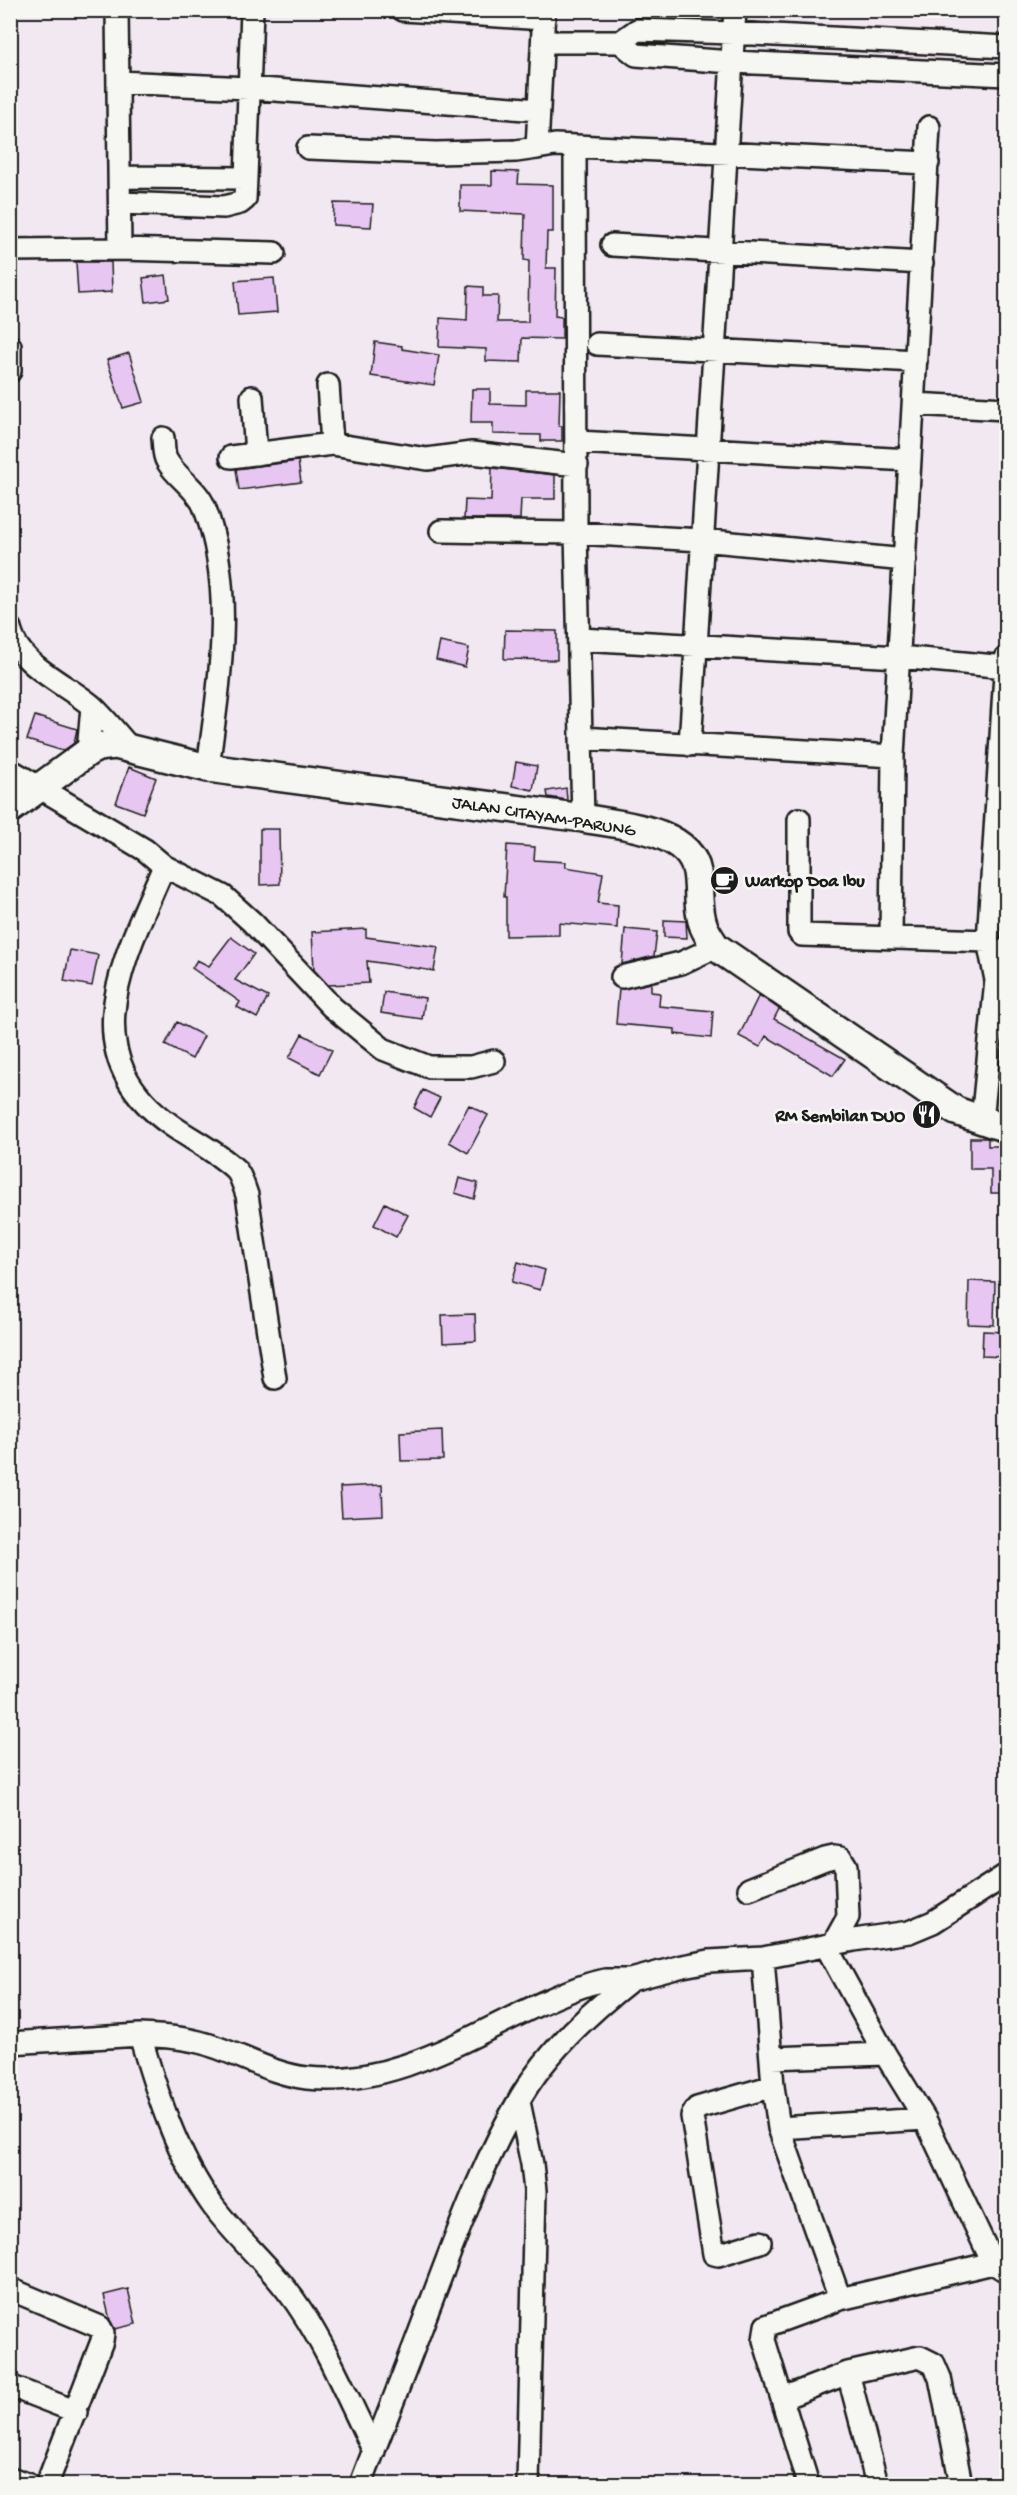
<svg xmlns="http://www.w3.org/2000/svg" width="1017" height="2495" font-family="'Gochi Hand',sans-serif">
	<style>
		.building { fill: #e7c6f2; stroke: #1c1c1c; stroke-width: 1.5 }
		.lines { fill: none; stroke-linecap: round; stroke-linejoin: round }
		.minor-casing { stroke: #1c1c1c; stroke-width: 26 }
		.tertiary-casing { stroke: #1c1c1c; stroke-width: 32 }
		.minor { stroke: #f6f6f2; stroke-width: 21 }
		.tertiary { stroke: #f6f6f2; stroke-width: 27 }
		.labels { text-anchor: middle; stroke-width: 5; stroke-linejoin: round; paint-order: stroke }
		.street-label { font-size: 18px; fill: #1c1c1c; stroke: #f6f6f2 }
		.poi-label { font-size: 18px; font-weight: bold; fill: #1c1c1c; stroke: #f6f6f2; text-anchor: start }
	</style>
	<rect width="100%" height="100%" fill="#f2e8f2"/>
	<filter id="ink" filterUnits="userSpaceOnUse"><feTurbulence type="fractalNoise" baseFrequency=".0167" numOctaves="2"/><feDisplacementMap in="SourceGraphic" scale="12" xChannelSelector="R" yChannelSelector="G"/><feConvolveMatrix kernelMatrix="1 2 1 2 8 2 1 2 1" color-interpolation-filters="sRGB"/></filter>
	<g filter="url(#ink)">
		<!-- building -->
		<path class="building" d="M 492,171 L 519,172 L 518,184 L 553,185 L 553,232 L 547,232 L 546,268 L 556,268 L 555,316 L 562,317 L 562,339 L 522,338 L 521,362 L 486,361 L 486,349 L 439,347 L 440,318 L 467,320 L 468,286 L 483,287 L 483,296 L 498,296 L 497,322 L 528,322 L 529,261 L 524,260 L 525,214 L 460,211 L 460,185 L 492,185 Z
			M 334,203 L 373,204 L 371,227 L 333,225 Z
			M 76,262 L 111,262 L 112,292 L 78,294 Z
			M 166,275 L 169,299 L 146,302 L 143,278 Z
			M 274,278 L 277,312 L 238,315 L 235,281 Z
			M 375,342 L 402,346 L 402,349 L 439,355 L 434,385 L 371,376 Z
			M 129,353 L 144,402 L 123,408 L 107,360 Z
			M 472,389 L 490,389 L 490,404 L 526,405 L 526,390 L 560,390 L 559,426 L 562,426 L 562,441 L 541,441 L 541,435 L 493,434 L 493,423 L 471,423 Z
			M 298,461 L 301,482 L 239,490 L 236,469 Z
			M 492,468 L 555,475 L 555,499 L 521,499 L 520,519 L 464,519 L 465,500 L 491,501 Z
			M 505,630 L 557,631 L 557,660 L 504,659 Z
			M 440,642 L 469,648 L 465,667 L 436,660 Z
			M 35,716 L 77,729 L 74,743 L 63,751 L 27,740 Z
			M 516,762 L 537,766 L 533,790 L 512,786 Z
			M 129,767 L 156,778 L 143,813 L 116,803 Z
			M 566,788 L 567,800 L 548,797 L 547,791 Z
			M 260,829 L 279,829 L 280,884 L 260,885 Z
			M 507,845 L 535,847 L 534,860 L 566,862 L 565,867 L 603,873 L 598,903 L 618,905 L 617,928 L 559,923 L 559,935 L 506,936 L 506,897 L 504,897 Z
			M 664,920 L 686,921 L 687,938 L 664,937 Z
			M 366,929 L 366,937 L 438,947 L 434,971 L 367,961 L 369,983 L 328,985 L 314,970 L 312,932 Z
			M 625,929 L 657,932 L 654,956 L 622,964 Z
			M 231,937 L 254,954 L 235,980 L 268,997 L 257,1018 L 237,1007 L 240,1002 L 192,968 L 197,960 L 209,966 Z
			M 70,950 L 98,955 L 92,986 L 64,981 Z
			M 651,983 L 651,992 L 660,993 L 659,1006 L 713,1011 L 711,1038 L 675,1034 L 675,1029 L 616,1024 L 619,989 Z
			M 384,992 L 425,998 L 422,1019 L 381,1013 Z
			M 759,995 L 779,1009 L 774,1019 L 845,1059 L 833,1076 L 766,1036 L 760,1047 L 739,1036 Z
			M 177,1022 L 204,1036 L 192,1059 L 165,1045 Z
			M 302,1034 L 332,1050 L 320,1074 L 289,1058 Z
			M 423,1090 L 440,1098 L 430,1117 L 414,1108 Z
			M 469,1105 L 488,1115 L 468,1153 L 449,1142 Z
			M 970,1138 L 988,1138 L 988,1146 L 1006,1146 L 1006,1193 L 991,1193 L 991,1169 L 970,1169 Z
			M 459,1178 L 478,1183 L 474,1199 L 455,1193 Z
			M 385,1203 L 408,1215 L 396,1237 L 374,1225 Z
			M 518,1262 L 545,1270 L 540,1290 L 512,1282 Z
			M 969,1281 L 995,1282 L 994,1325 L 968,1324 Z
			M 475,1314 L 476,1341 L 443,1343 L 442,1315 Z
			M 983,1331 L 1006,1332 L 1006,1357 L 982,1356 Z
			M 442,1430 L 443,1460 L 401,1461 L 400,1432 Z
			M 382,1485 L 383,1515 L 342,1517 L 340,1487 Z
			M 128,2289 L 136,2324 L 115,2329 L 110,2320 L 104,2295 Z"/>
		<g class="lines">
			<defs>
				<path id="minor" d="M 117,10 L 120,249
					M 403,10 L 544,19
					M 544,10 L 537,148 L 555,145 L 928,163
					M 543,42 L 620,42 L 637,30 L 734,33 L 1006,47
					M 620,42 L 636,55 L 732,62 L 1006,75
					M 118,82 L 248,88 L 539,110
					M 575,147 L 576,533 L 583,818
					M 308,148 L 436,153 L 516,151 L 537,148
					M 120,177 L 246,178 L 252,10
					M 120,203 L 224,207 L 240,203 L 245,199 L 246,178
					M 612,245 L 922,263
					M 10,250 L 120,249 L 274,253
					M 597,344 L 916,361
					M 10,346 L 10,371
					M 328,385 L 332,444
					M 252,397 L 256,454
					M 914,404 L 1006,409
					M 163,438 C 164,445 163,455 167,461 C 176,477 197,489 204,506 C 236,590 219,682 208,768
					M 577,442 L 910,460
					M 231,457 L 332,444 L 427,459 L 472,453 L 577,465
					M 441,531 L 576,533 L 702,540 L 905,560
					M 10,628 C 16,664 66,684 92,706 C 106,719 117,734 130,748
					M 580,639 L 899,657 L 1006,667
					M 581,738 L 893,756
					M 690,745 L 735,10
					M 88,752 L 92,707
					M 10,770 L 145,850 L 164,866 C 126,956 69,1053 171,1125 C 192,1140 218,1152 236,1170 C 241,1175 244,1187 247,1195 L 275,1378
					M 799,819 L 799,932 L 802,935 L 988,941
					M 164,866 L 223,896 L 252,922 L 332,1007 L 383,1049 L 429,1067 L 471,1067 L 494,1061
					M 891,938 L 893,756 L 929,127
					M 622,977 L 681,963 L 716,947
					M 996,980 L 988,941 L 1006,658
					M 982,1121 L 996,980 L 1006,949
					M 749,1889 L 825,1859 L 834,1857 L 841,1858 L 846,1866 L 848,1917 L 833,1944
					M 826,1946 L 885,2054 L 925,2119 L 993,2263 L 1006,2271
					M 763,1958 L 773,2086 L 779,2128 L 840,2299
					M 140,2035 C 160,2036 180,2037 199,2042 C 236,2051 269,2074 307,2078 C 409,2089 497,2015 589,1984 L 605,1980 L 631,1980 L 683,1966 L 709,1961 L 763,1958 L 854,1940 L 909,1932 L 933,1922 L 1006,1875
					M 10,2043 L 140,2035 C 157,2094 177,2156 213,2206 C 240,2242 276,2271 301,2310 C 330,2354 350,2404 374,2451
					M 771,2058 L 885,2054
					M 519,2102 L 532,2164 L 535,2191 L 528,2484
					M 779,2128 L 925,2119
					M 760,2242 L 718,2255 L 714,2254 L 692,2116 L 697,2108 L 773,2086
					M 10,2289 L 100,2327 L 103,2333 L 102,2341 L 47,2484
					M 848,2373 L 877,2484
					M 10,2386 L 77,2412
					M 783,2398 L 848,2373 L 920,2357 L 934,2364 L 940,2378 L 961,2484
					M 10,2478 L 27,2484
					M 361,2484 C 382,2428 405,2372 426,2315 C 455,2240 481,2164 522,2095 C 549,2050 590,2012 631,1980
					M 808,2484 L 764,2340 L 766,2326 L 840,2299 L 993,2263"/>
				<path id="tertiary" d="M 10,809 L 88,752 L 98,747 L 115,745 L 208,768 L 583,818 C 618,825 689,828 697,872 C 700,890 697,910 704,927 C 707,934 712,941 716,947 L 956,1111 L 1006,1128"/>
			</defs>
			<!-- minor casing -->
			<use href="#minor" class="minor-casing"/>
			<!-- tertiary casing -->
			<use href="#tertiary" class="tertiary-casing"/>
			<!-- minor -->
			<use href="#minor" class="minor"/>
			<!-- tertiary -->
			<use href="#tertiary" class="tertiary"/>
		</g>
	</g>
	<!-- icons -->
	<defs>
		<symbol id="cafe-disc" viewBox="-11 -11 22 22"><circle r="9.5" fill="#1c1c1c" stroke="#f6f6f2"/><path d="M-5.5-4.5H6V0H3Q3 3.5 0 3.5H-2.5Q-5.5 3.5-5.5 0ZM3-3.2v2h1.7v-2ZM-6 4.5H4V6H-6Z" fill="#fff"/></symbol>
		<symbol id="restaurant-disc" viewBox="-11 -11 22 22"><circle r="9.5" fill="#1c1c1c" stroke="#f6f6f2"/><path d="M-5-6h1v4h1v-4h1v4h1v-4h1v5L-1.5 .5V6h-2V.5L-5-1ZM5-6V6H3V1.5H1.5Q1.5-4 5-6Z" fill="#fff"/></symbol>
	</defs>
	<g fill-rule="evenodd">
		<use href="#cafe-disc" x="708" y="864" width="33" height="33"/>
		<use href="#restaurant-disc" x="910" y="1098" width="33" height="33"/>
	</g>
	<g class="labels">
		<!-- street labels -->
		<g class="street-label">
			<text transform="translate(544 815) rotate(9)" y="6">JALAN CITAYAM-PARUNG</text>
		</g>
		<!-- poi labels -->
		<g class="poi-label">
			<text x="745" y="886">Warkop Doa Ibu</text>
			<text x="905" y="1121" text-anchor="end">RM Sembilan DUO</text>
		</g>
	</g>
	<!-- margin -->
	<rect width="1017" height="2495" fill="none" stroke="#f6f6f2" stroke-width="36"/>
	<rect x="18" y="18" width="981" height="2459" fill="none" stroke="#1c1c1c" stroke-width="2" filter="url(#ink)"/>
</svg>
